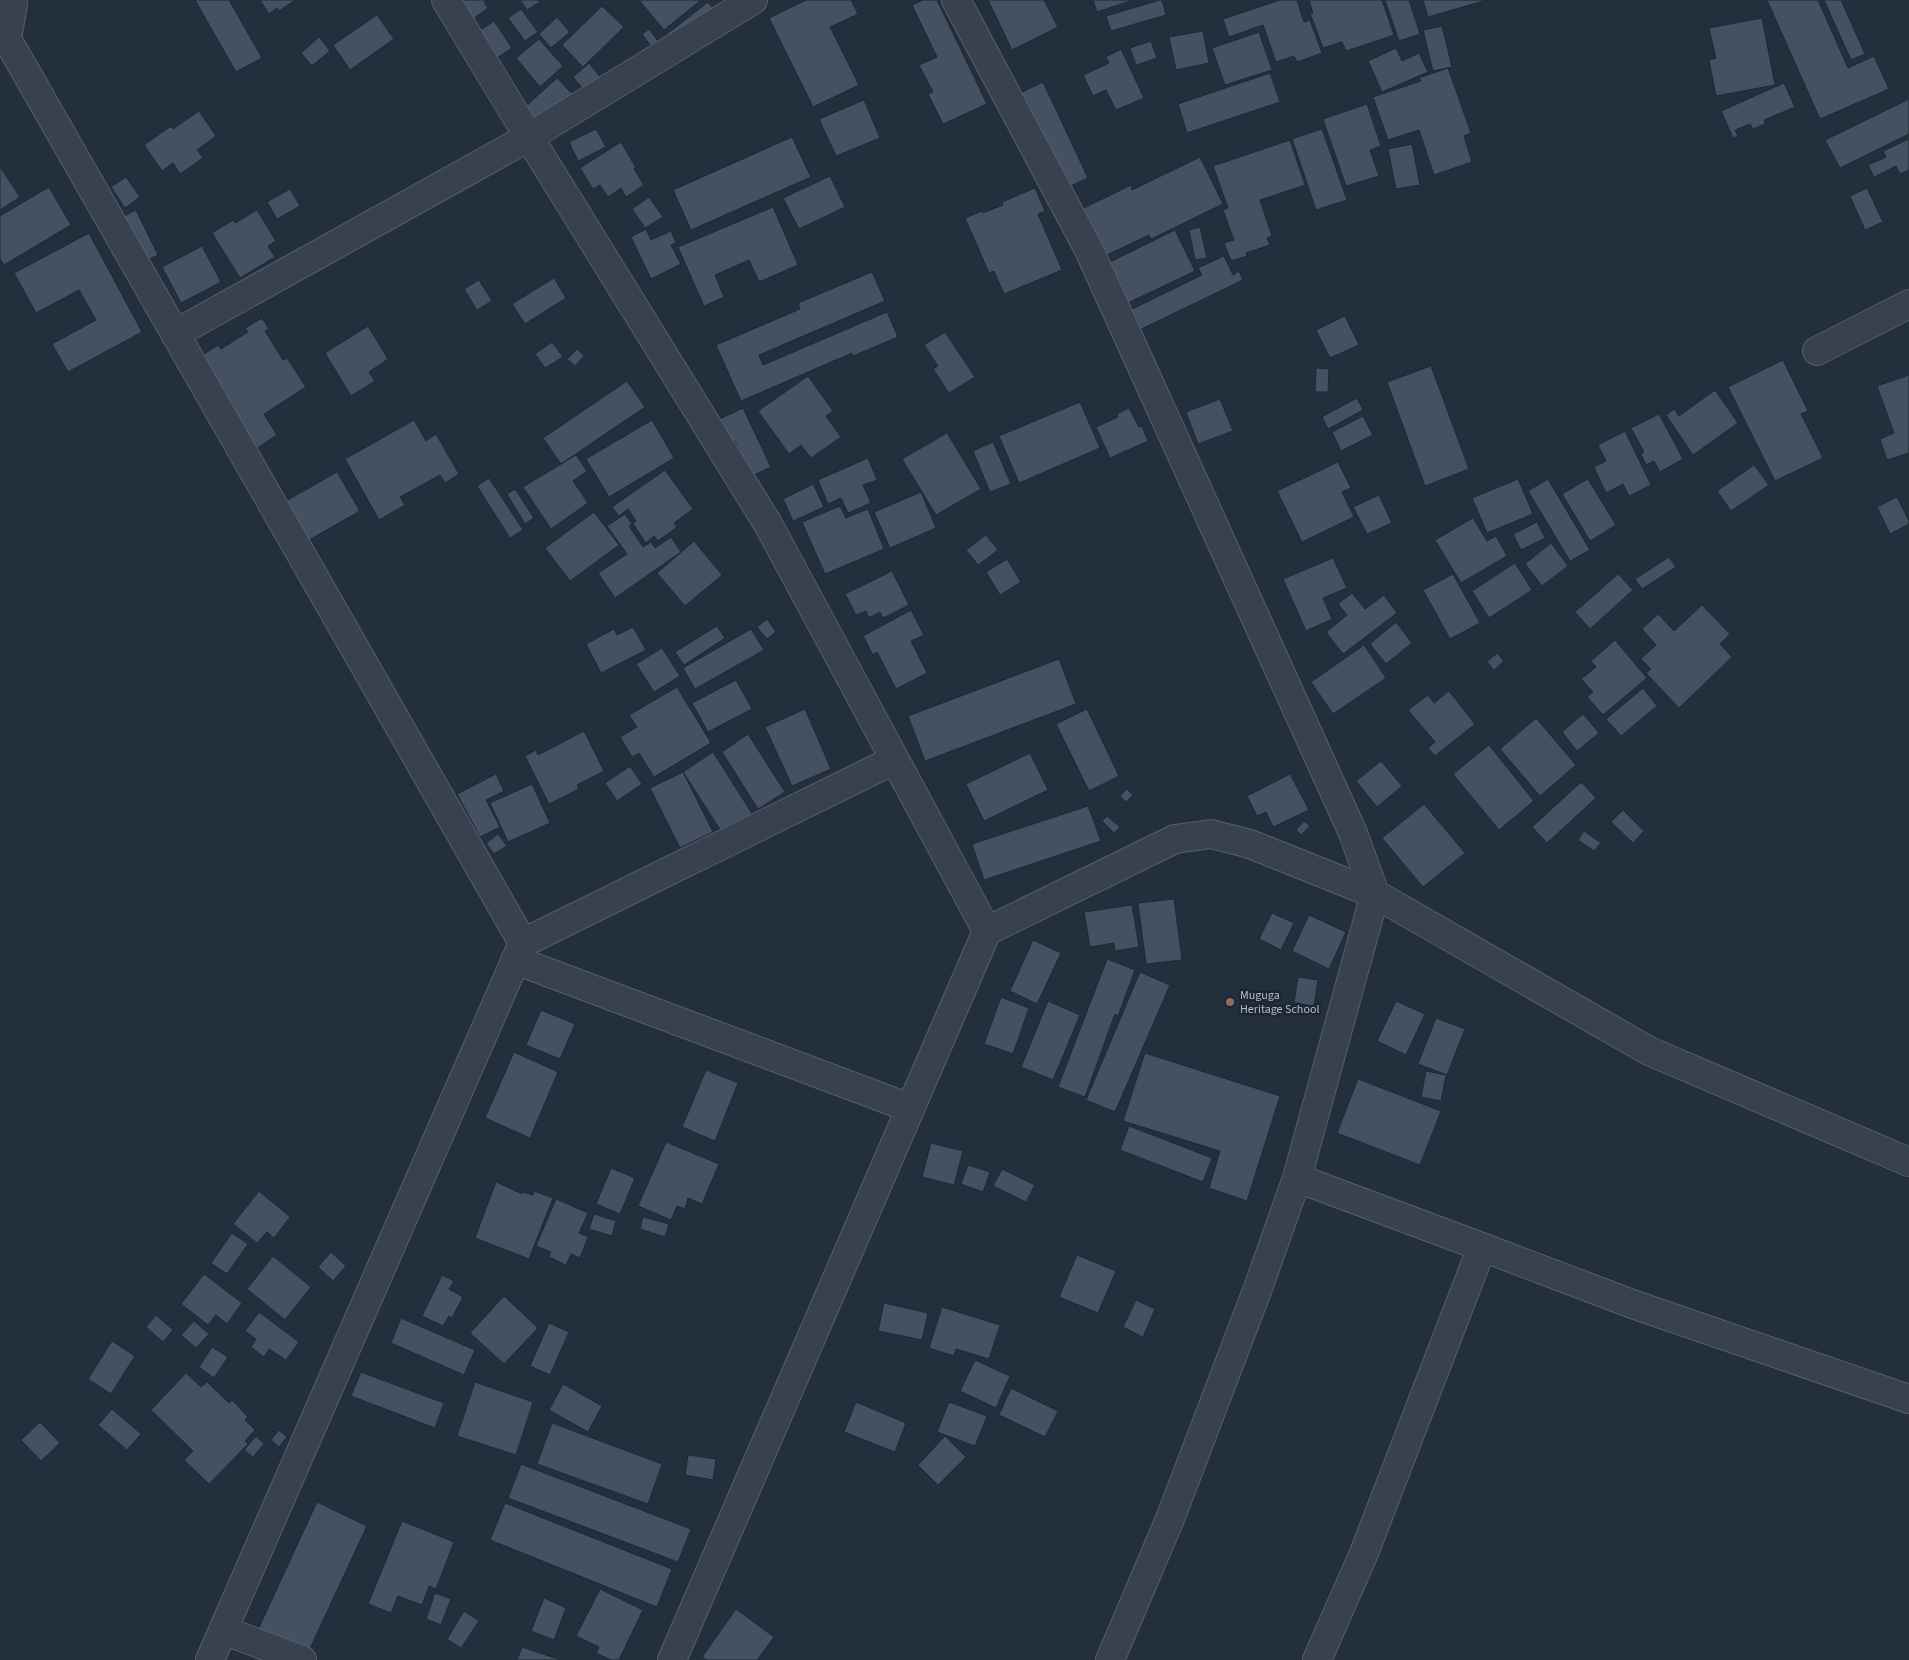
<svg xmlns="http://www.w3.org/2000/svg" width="1909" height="1660" font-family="'Source Sans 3',sans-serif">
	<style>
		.building { fill: #455162; stroke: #1f2835 }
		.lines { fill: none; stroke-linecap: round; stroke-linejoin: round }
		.street-casing { stroke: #565f6c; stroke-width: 30 }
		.street { stroke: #38414e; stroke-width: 28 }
		.education-dot { fill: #8d6e63; stroke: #1d2633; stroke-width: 2 }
		.labels { text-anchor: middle; stroke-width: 5; stroke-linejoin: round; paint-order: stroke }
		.poi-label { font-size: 12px; fill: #b4bcc9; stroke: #1d2633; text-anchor: start }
	</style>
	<rect width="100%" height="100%" fill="#242f3e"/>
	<!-- building -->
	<path class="building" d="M 195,0 L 229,0 L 262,58 L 236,72 Z
		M 260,0 L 295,0 L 279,11 L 277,8 L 269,14 Z
		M 459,0 L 486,0 L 484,2 L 488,8 L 473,19 Z
		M 520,0 L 538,0 L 540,2 L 527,10 Z
		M 639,0 L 701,0 L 664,30 Z
		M 806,0 L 851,0 L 858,14 L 830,27 L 859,85 L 813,107 L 769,18 Z
		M 923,0 L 937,0 L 987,104 L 943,124 L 928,94 L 933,92 L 919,65 L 937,57 L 912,5 Z
		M 988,0 L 1044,0 L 1058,27 L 1012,50 Z
		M 1093,0 L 1133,0 L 1097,12 Z
		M 1160,0 L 1162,0 L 1166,15 L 1111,31 L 1106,16 Z
		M 1280,0 L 1297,0 L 1304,22 L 1310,20 L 1322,53 L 1297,62 L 1294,56 L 1276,62 L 1263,25 L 1229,37 L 1223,19 Z
		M 1309,0 L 1382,0 L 1394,35 L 1346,51 L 1342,42 L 1323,48 L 1310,13 L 1313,13 Z
		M 1385,0 L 1409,0 L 1420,34 L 1399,41 Z
		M 1423,0 L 1487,0 L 1428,17 Z
		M 1767,0 L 1818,0 L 1848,68 L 1874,56 L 1889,89 L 1820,119 Z
		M 1824,0 L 1841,0 L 1865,54 L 1851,60 Z
		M 708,2 L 714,10 L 673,41 L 667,34 Z
		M 602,6 L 624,27 L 583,67 L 562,45 Z
		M 521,9 L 538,32 L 525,41 L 508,18 Z
		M 377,15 L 394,39 L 350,70 L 333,45 Z
		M 557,17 L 570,32 L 551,48 L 539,34 Z
		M 1762,18 L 1775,85 L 1716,96 L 1709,60 L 1716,58 L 1709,28 Z
		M 494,21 L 512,48 L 497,58 L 479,31 Z
		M 1442,26 L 1452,67 L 1433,71 L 1423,30 Z
		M 649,29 L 660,44 L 653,49 L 642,34 Z
		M 1203,31 L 1209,63 L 1176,70 L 1169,37 Z
		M 1259,32 L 1272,70 L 1225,85 L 1212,48 Z
		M 319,37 L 330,51 L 312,66 L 301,53 Z
		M 539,39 L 563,66 L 540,87 L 516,58 Z
		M 1151,41 L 1157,58 L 1136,65 L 1130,48 Z
		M 1396,48 L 1402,61 L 1419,53 L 1428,72 L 1382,92 L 1368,61 Z
		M 1121,49 L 1144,98 L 1116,110 L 1106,90 L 1093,96 L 1083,75 L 1109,63 L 1106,57 Z
		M 589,63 L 605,83 L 589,96 L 573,77 Z
		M 1448,68 L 1471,133 L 1464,136 L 1472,162 L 1434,175 L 1419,130 L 1388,140 L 1373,97 L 1421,81 L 1419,78 Z
		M 1270,73 L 1280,102 L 1187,133 L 1178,104 Z
		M 557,78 L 573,95 L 540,125 L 525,107 Z
		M 1043,82 L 1088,178 L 1064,189 L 1018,94 Z
		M 1784,83 L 1795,107 L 1764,120 L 1765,124 L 1753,129 L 1750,124 L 1735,130 L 1738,136 L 1733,138 L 1721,111 Z
		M 1909,99 L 1909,134 L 1840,168 L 1825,140 Z
		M 864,100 L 880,138 L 836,156 L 819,119 Z
		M 1367,104 L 1381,146 L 1370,150 L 1379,176 L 1346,186 L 1323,119 Z
		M 199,111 L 216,136 L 197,150 L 203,158 L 180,174 L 173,163 L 162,171 L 144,145 L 171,126 L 173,129 Z
		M 596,129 L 606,147 L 578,161 L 569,142 Z
		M 1322,129 L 1347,200 L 1316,210 L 1292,139 Z
		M 792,137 L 811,177 L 691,230 L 673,190 Z
		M 1909,139 L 1909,170 L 1900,174 L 1896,166 L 1874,177 L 1868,165 L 1886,157 L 1883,151 Z
		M 1290,140 L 1305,185 L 1260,200 L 1272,236 L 1267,238 L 1270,245 L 1246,253 L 1247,256 L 1231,261 L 1224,243 L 1234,240 L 1223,210 L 1228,208 L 1213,166 Z
		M 621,142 L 636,168 L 634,169 L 644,185 L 626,197 L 621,188 L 608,197 L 600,185 L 593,189 L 580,168 Z
		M 1412,144 L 1420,185 L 1396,189 L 1388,149 Z
		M 1200,157 L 1223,204 L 1151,239 L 1149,235 L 1105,256 L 1082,209 L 1131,185 L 1132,190 Z
		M 0,167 L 20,197 L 0,210 Z
		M 830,176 L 845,207 L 799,229 L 783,198 Z
		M 126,177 L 140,197 L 125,208 L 111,187 Z
		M 49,187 L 71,225 L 4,265 L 0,259 L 0,216 Z
		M 1035,188 L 1045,211 L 1038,214 L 1062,270 L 1004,294 L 994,271 L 989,273 L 965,218 L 982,211 L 983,213 L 1003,205 L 1002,202 Z
		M 1867,188 L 1883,222 L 1865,230 L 1850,196 Z
		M 290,189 L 300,206 L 277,219 L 267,202 Z
		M 649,197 L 663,217 L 645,228 L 632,209 Z
		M 773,207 L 798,265 L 759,282 L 749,260 L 715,275 L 724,297 L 704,306 L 678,247 Z
		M 136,210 L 158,255 L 137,265 L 114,221 Z
		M 257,210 L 276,241 L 268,246 L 275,257 L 240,278 L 212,233 L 233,220 L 235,223 Z
		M 1200,227 L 1207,258 L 1195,260 L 1189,230 Z
		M 646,229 L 651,240 L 671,231 L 676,243 L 671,245 L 681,264 L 651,279 L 631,237 Z
		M 1175,230 L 1195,271 L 1128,303 L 1108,263 Z
		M 89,233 L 142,332 L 68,372 L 52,344 L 96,320 L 79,290 L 36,313 L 14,273 Z
		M 202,246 L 221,282 L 181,303 L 162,267 Z
		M 1224,256 L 1233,275 L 1239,271 L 1243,280 L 1131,334 L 1122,314 L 1202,275 L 1198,268 Z
		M 872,272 L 885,301 L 759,355 L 763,365 L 887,312 L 898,337 L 853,356 L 852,353 L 741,401 L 716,345 L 800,309 L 798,303 Z
		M 554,278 L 566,298 L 525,324 L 512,304 Z
		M 479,280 L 492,301 L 477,310 L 464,289 Z
		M 1345,316 L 1359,345 L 1330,358 L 1316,330 Z
		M 262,318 L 269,329 L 265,331 L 283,360 L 287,358 L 306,387 L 264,414 L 277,435 L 256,449 L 198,358 L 218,345 L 221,349 L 248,332 L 245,328 Z
		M 368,326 L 388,359 L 369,372 L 375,381 L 351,396 L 325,353 Z
		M 945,332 L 975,377 L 949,393 L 933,369 L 938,366 L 924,345 Z
		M 552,342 L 563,357 L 545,368 L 535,354 Z
		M 577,349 L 584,356 L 575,366 L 567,359 Z
		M 1783,360 L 1808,411 L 1801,414 L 1823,458 L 1775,481 L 1728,387 Z
		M 1431,366 L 1469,469 L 1425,486 L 1387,382 Z
		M 1316,368 L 1329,369 L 1328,392 L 1315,392 Z
		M 1909,375 L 1909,453 L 1887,460 L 1880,439 L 1894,433 L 1877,386 Z
		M 808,376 L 833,411 L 826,416 L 841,437 L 811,458 L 801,445 L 789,454 L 758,411 Z
		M 627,381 L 645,407 L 561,464 L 543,438 Z
		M 1715,390 L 1738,423 L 1693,455 L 1666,415 L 1674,409 L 1679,416 Z
		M 1357,398 L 1363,410 L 1328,429 L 1322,417 Z
		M 1220,399 L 1233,431 L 1198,444 L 1186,412 Z
		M 1080,402 L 1100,448 L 1019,483 L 999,436 Z
		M 743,408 L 771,467 L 752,476 L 735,441 L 729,443 L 718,420 Z
		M 1129,408 L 1139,427 L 1142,426 L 1148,441 L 1110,458 L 1096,427 L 1118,417 L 1117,414 Z
		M 1659,414 L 1683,459 L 1660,472 L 1654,461 L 1646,465 L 1641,454 L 1644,452 L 1631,428 Z
		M 1363,416 L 1373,435 L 1341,451 L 1332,432 Z
		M 414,420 L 426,441 L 436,434 L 459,474 L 445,483 L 440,475 L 400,497 L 405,505 L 379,520 L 345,459 Z
		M 652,420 L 674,458 L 609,497 L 586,459 Z
		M 1625,431 L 1651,485 L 1629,496 L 1623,484 L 1606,493 L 1594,467 L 1606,461 L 1598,445 Z
		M 947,433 L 981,489 L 936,515 L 902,459 Z
		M 993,442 L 1011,484 L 990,492 L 973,451 Z
		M 576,455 L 587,471 L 573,481 L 588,503 L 551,529 L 523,487 Z
		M 868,458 L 877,480 L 863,485 L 871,503 L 848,513 L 841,498 L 828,504 L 818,480 Z
		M 1338,462 L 1351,488 L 1342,492 L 1354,517 L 1302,542 L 1277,491 Z
		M 1754,465 L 1769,485 L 1731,511 L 1717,491 Z
		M 665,470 L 693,509 L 674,523 L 677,527 L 658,541 L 654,536 L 646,543 L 633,524 L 636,521 L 628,509 L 619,516 L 612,507 Z
		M 337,472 L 360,511 L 309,540 L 286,501 Z
		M 489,478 L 523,530 L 510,538 L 477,486 Z
		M 1518,479 L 1533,514 L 1487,533 L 1472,498 Z
		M 1548,479 L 1590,550 L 1570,561 L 1528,491 Z
		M 1588,479 L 1616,525 L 1590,541 L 1562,494 Z
		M 813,484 L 824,507 L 793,521 L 783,499 Z
		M 515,489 L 534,518 L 525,524 L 507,494 Z
		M 921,492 L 936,528 L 890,548 L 874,512 Z
		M 1379,495 L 1392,523 L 1367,534 L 1353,507 Z
		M 1897,497 L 1909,521 L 1909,524 L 1890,534 L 1877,507 Z
		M 840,506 L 846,518 L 868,509 L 884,549 L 825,574 L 802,522 Z
		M 594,512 L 619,545 L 570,581 L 545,548 Z
		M 625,514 L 632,524 L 629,526 L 643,547 L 651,542 L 655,548 L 671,537 L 681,552 L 615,598 L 598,573 L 627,554 L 607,526 Z
		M 1473,518 L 1487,541 L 1496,536 L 1507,556 L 1461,583 L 1435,540 Z
		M 1537,522 L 1545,538 L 1521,550 L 1513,534 Z
		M 986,535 L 998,550 L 978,565 L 966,550 Z
		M 694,541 L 722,575 L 685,606 L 657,573 Z
		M 1551,543 L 1568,566 L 1542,586 L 1525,564 Z
		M 1669,557 L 1676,567 L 1642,589 L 1635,579 Z
		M 1333,558 L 1347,588 L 1323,598 L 1332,619 L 1306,631 L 1283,579 Z
		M 1007,559 L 1021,582 L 1000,595 L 986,572 Z
		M 1515,563 L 1532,590 L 1489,618 L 1472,591 Z
		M 892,571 L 909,605 L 883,618 L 880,612 L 869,618 L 866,611 L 856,615 L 845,594 Z
		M 1453,574 L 1480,623 L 1450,639 L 1423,590 Z
		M 1618,574 L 1633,590 L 1590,629 L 1575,612 Z
		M 1352,593 L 1365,609 L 1384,595 L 1397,613 L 1343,654 L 1326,632 L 1347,615 L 1338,604 Z
		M 1702,605 L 1730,634 L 1720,644 L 1732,657 L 1679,708 L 1646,673 L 1651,669 L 1641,659 L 1656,645 L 1642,629 L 1658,614 L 1674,631 Z
		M 911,610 L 924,635 L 911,641 L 927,673 L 896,689 L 877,652 L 873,655 L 863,636 Z
		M 767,619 L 776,632 L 767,639 L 757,627 Z
		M 1396,622 L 1412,643 L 1386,664 L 1370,644 Z
		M 717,626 L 725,638 L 684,665 L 675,652 Z
		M 633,627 L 646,650 L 601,673 L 586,644 L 614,629 L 617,635 Z
		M 751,629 L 764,650 L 695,689 L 683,668 Z
		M 1615,640 L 1647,678 L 1603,715 L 1587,697 L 1593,692 L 1581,679 L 1596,667 L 1591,661 Z
		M 1364,645 L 1386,678 L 1333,714 L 1311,682 Z
		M 662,648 L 680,676 L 654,692 L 636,664 Z
		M 1497,653 L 1504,661 L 1494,670 L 1487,662 Z
		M 1059,659 L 1076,704 L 925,761 L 908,716 Z
		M 736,680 L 752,709 L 708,732 L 692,703 Z
		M 677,687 L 711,743 L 654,777 L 639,753 L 632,757 L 620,737 L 637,727 L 629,715 Z
		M 1643,688 L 1657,706 L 1621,736 L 1606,719 Z
		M 1449,691 L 1475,724 L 1435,756 L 1428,748 L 1435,742 L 1408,710 L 1428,695 L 1434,703 Z
		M 805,709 L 831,769 L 792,786 L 765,727 Z
		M 1087,709 L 1119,776 L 1089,791 L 1056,724 Z
		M 1583,714 L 1599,733 L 1577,751 L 1562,732 Z
		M 1536,718 L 1576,765 L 1540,796 L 1500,749 Z
		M 584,731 L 604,771 L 577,785 L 579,789 L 549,804 L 525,756 L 536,750 L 538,755 Z
		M 748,734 L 785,792 L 758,809 L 722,752 Z
		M 1489,745 L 1534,801 L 1499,830 L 1453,774 Z
		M 713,752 L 753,815 L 723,834 L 683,772 Z
		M 1030,753 L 1048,790 L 984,821 L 966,784 Z
		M 1381,761 L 1402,786 L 1377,807 L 1356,781 Z
		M 630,766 L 642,784 L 617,801 L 605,783 Z
		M 683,772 L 713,832 L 680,848 L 650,788 Z
		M 496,774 L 504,791 L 486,800 L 500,827 L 480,837 L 457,794 Z
		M 1290,774 L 1309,810 L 1273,827 L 1266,812 L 1257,816 L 1247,796 Z
		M 1581,782 L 1596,798 L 1547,843 L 1532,827 Z
		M 532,784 L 550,823 L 508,842 L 490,803 Z
		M 1127,789 L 1133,795 L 1126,802 L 1120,796 Z
		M 1424,804 L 1465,853 L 1423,887 L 1382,838 Z
		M 1088,806 L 1101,841 L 984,880 L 972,844 Z
		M 1623,810 L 1644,831 L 1633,843 L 1611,822 Z
		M 1107,816 L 1120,827 L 1114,833 L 1102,821 Z
		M 1304,821 L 1310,826 L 1301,835 L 1296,830 Z
		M 1584,831 L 1601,843 L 1594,851 L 1578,840 Z
		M 498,834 L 507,846 L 494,854 L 486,843 Z
		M 1174,899 L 1182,960 L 1146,964 L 1138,903 Z
		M 1132,905 L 1139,947 L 1115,951 L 1114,943 L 1090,947 L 1084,912 Z
		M 1272,913 L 1294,923 L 1281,950 L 1259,939 Z
		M 1309,915 L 1346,932 L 1329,969 L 1292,951 Z
		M 1033,940 L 1061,953 L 1037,1004 L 1010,991 Z
		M 1107,959 L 1135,970 L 1118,1016 L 1115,1014 L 1085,1097 L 1058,1087 Z
		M 1140,972 L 1170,985 L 1115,1112 L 1086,1100 Z
		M 1298,977 L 1318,980 L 1314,1006 L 1294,1003 Z
		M 1001,997 L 1029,1008 L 1013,1054 L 984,1044 Z
		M 1048,1001 L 1080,1015 L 1053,1080 L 1021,1067 Z
		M 1396,1001 L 1425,1014 L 1406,1055 L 1377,1041 Z
		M 541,1010 L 575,1024 L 560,1059 L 526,1045 Z
		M 1436,1018 L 1465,1029 L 1447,1075 L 1418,1064 Z
		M 514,1052 L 558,1072 L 530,1138 L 485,1118 Z
		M 1145,1053 L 1280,1096 L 1247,1201 L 1209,1188 L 1220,1151 L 1123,1121 Z
		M 706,1070 L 738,1083 L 715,1141 L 682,1127 Z
		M 1426,1071 L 1446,1075 L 1441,1101 L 1421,1097 Z
		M 1358,1079 L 1441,1111 L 1420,1165 L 1337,1133 Z
		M 1129,1126 L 1212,1158 L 1203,1182 L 1120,1150 Z
		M 666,1142 L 719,1164 L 702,1204 L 688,1198 L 685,1209 L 677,1206 L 671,1220 L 638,1206 Z
		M 931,1143 L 963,1151 L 954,1185 L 922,1177 Z
		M 968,1165 L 990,1172 L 983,1192 L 961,1184 Z
		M 611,1168 L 635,1178 L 620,1214 L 596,1204 Z
		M 1002,1169 L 1035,1185 L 1026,1202 L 993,1186 Z
		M 496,1182 L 522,1194 L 523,1192 L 533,1195 L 534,1191 L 553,1198 L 529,1259 L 475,1238 Z
		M 259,1191 L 290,1217 L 274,1238 L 267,1232 L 257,1243 L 233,1224 Z
		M 556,1199 L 588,1213 L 579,1233 L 588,1237 L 580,1258 L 571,1254 L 566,1265 L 549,1257 L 551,1252 L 536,1246 Z
		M 594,1214 L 616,1221 L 612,1236 L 589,1229 Z
		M 643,1217 L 669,1224 L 665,1237 L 640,1229 Z
		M 232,1233 L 248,1244 L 227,1274 L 211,1263 Z
		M 331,1252 L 346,1266 L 333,1281 L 318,1267 Z
		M 1077,1255 L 1116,1271 L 1098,1313 L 1059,1297 Z
		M 273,1256 L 311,1287 L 285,1320 L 247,1289 Z
		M 204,1274 L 242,1303 L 227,1324 L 216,1315 L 208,1325 L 181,1304 Z
		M 442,1275 L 454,1281 L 449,1289 L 463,1297 L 452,1318 L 449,1316 L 443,1326 L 422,1316 Z
		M 504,1296 L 538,1328 L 504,1364 L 470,1333 Z
		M 1136,1300 L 1155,1309 L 1143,1337 L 1123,1327 Z
		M 884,1303 L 928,1313 L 922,1340 L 878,1331 Z
		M 942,1307 L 1000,1325 L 989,1359 L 956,1349 L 954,1356 L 929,1348 Z
		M 259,1312 L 299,1342 L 286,1360 L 269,1349 L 264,1357 L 251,1347 L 256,1339 L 245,1331 Z
		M 156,1315 L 173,1330 L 163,1342 L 146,1327 Z
		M 401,1318 L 475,1350 L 464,1375 L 391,1343 Z
		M 194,1321 L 209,1334 L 196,1348 L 181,1335 Z
		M 549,1323 L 569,1332 L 550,1375 L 530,1366 Z
		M 112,1341 L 135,1356 L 111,1394 L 88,1379 Z
		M 212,1347 L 228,1357 L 214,1378 L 199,1367 Z
		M 975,1360 L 1010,1376 L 996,1408 L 960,1391 Z
		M 361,1372 L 444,1403 L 435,1428 L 351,1396 Z
		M 186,1373 L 201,1387 L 207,1382 L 229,1403 L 232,1400 L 248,1417 L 245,1420 L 255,1430 L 245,1441 L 248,1444 L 209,1484 L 184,1460 L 193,1451 L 151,1410 Z
		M 475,1382 L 533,1402 L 516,1455 L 457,1436 Z
		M 563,1384 L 602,1406 L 588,1432 L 549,1410 Z
		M 1011,1388 L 1058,1411 L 1045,1437 L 999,1415 Z
		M 856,1402 L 906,1423 L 895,1452 L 844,1432 Z
		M 949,1402 L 987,1416 L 975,1446 L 937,1432 Z
		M 112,1409 L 141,1434 L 127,1450 L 98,1425 Z
		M 40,1422 L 60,1443 L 41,1461 L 21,1440 Z
		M 552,1423 L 662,1464 L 648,1504 L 537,1464 Z
		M 279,1430 L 287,1437 L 279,1447 L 271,1440 Z
		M 256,1436 L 264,1444 L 253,1457 L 244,1450 Z
		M 945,1436 L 966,1457 L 938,1485 L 918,1465 Z
		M 688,1455 L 716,1459 L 713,1480 L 685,1475 Z
		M 521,1464 L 691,1529 L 678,1562 L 508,1498 Z
		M 317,1502 L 367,1526 L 306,1657 L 256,1634 Z
		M 505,1503 L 672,1569 L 657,1607 L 490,1540 Z
		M 402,1521 L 454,1542 L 436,1589 L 429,1586 L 422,1605 L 398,1596 L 391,1613 L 368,1604 Z
		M 600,1589 L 643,1610 L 619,1660 L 611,1660 L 596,1653 L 599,1647 L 576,1636 Z
		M 435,1593 L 451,1599 L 441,1625 L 426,1619 Z
		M 544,1598 L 566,1608 L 554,1640 L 531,1631 Z
		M 736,1609 L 774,1637 L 758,1659 L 759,1660 L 707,1660 L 702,1657 Z
		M 464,1611 L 479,1621 L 461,1648 L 447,1639 Z
		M 522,1647 L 561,1660 L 517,1660 Z"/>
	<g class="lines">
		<defs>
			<path id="street" d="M 446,0 L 529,137 L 768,524 L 987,931
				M 956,0 L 1089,250 L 1353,833 L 1375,894 L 1297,1178 L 1258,1288 L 1170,1519 L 1110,1660
				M 13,4 L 7,39 L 523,943
				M 175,334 L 529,137 L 753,0
				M 1817,351 L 1909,304
				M 515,960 L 910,1108
				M 1297,1178 L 1482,1247
				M 223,1630 L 302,1660
				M 210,1660 L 523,943 L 894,760
				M 672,1660 L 987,931 L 1175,839 L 1211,834 L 1250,844 L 1375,894 L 1649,1051 L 1909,1162
				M 1317,1660 L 1364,1553 L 1482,1247 L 1635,1305 L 1909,1399"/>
		</defs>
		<!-- street casing -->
		<use href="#street" class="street-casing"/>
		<!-- street -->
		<use href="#street" class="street"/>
	</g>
	<!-- markers -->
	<circle class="education-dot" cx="1230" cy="1002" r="5"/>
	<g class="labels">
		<!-- poi labels -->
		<g class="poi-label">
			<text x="1240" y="999">Muguga<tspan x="1240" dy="14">Heritage School</tspan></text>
		</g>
	</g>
</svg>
